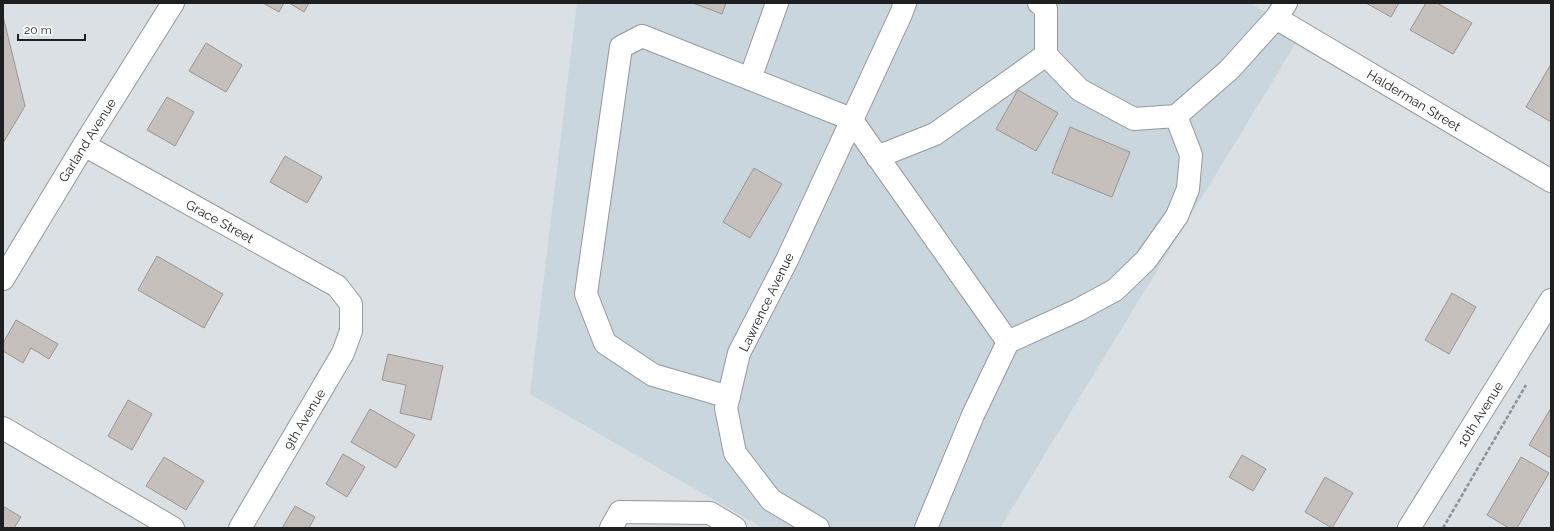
<svg xmlns="http://www.w3.org/2000/svg" width="1554" height="531" font-family="Raleway,sans-serif">
	<style>
		.built { fill: #c9d6de }
		.building { fill: #c6c0bd; stroke: #9a9592 }
		.lines { fill: none; stroke-linecap: round; stroke-linejoin: round }
		.minor-casing { stroke: #93989b; stroke-width: 24 }
		.path { stroke: #8c9193; stroke-width: 2.5; stroke-dasharray: 4 2; stroke-linecap: butt }
		.minor { stroke: #fff; stroke-width: 22 }
		.labels { text-anchor: middle; stroke-width: 4; stroke-linejoin: round; paint-order: stroke }
		.street-label { font-size: 13px; fill: #1d1f20; stroke: #fff }
	</style>
	<rect width="100%" height="100%" fill="#dae0e3"/>
	<!-- built -->
	<path class="built" d="M 577,3 L 1250,3 L 1302,33 L 1000,528 L 763,528 L 530,394 Z"/>
	<!-- building -->
	<path class="building" d="M 263,3 L 284,3 L 279,12 Z
		M 289,3 L 309,3 L 304,12 Z
		M 693,3 L 726,3 L 722,14 Z
		M 1366,3 L 1399,3 L 1391,17 Z
		M 1426,3 L 1437,3 L 1472,23 L 1453,54 L 1410,30 Z
		M 3,16 L 25,106 L 3,143 Z
		M 206,43 L 242,65 L 226,92 L 189,71 Z
		M 1551,64 L 1551,122 L 1526,107 Z
		M 1018,90 L 1058,113 L 1036,151 L 996,129 Z
		M 167,97 L 194,112 L 175,146 L 147,130 Z
		M 1070,127 L 1130,152 L 1112,197 L 1052,173 Z
		M 285,156 L 322,177 L 307,203 L 270,182 Z
		M 754,168 L 782,184 L 750,238 L 723,222 Z
		M 157,256 L 223,294 L 204,328 L 138,290 Z
		M 1452,293 L 1476,307 L 1449,354 L 1425,340 Z
		M 16,320 L 58,344 L 49,359 L 31,348 L 23,363 L 3,351 L 3,343 Z
		M 388,354 L 443,366 L 431,420 L 400,413 L 406,385 L 382,380 Z
		M 128,400 L 152,414 L 132,450 L 108,436 Z
		M 1551,408 L 1551,458 L 1529,445 Z
		M 370,409 L 415,435 L 396,468 L 351,442 Z
		M 343,454 L 365,467 L 347,497 L 326,484 Z
		M 1242,455 L 1266,469 L 1253,491 L 1229,477 Z
		M 164,457 L 204,481 L 186,510 L 146,486 Z
		M 1521,457 L 1549,473 L 1517,528 L 1509,528 L 1487,515 Z
		M 1325,477 L 1353,493 L 1332,528 L 1305,512 Z
		M 3,506 L 21,517 L 14,528 L 3,528 Z
		M 295,506 L 315,517 L 309,528 L 282,528 Z"/>
	<g class="lines">
		<defs>
			<path id="minor" d="M 1039,3 L 1046,9 L 1046,55 L 1080,90 L 1134,119 L 1176,116 L 1229,70 L 1276,18 L 1286,3
				M 1276,18 L 1551,181
				M 750,79 L 777,3
				M 84,145 L 337,286 L 351,304 L 351,331 L 343,353 L 240,528
				M 877,157 L 935,134 L 1046,55
				M 3,279 L 84,145 L 173,3
				M 729,397 L 653,375 L 605,343 L 586,294 L 621,47 L 642,36 L 851,119 L 1008,342
				M 3,428 L 173,528
				M 611,528 L 620,512 L 710,513 L 735,528
				M 818,528 L 771,500 L 735,453 L 726,408 L 739,353 L 787,260 L 901,14 L 905,3
				M 926,528 L 973,415 L 1008,342 L 1078,310 L 1115,290 L 1146,260 L 1177,216 L 1188,189 L 1191,155 L 1176,116
				M 1409,528 L 1551,300"/>
		</defs>
		<!-- minor casing -->
		<use href="#minor" class="minor-casing"/>
		<!-- path -->
		<path class="path" d="M 1443,528 L 1526,385"/>
		<!-- minor -->
		<use href="#minor" class="minor"/>
	</g>
	<g class="labels">
		<!-- street labels -->
		<g class="street-label">
			<text transform="translate(1414 100) rotate(31)" y="5">Halderman Street</text>
			<text transform="translate(87 140) rotate(-58)" y="5">Garland Avenue</text>
			<text transform="translate(220 221) rotate(29)" y="5">Grace Street</text>
			<text transform="translate(766 302) rotate(-64)" y="5">Lawrence Avenue</text>
			<text transform="translate(1480 414) rotate(-58)" y="5">10th Avenue</text>
			<text transform="translate(304 419) rotate(-59)" y="5">9th Avenue</text>
		</g>
	</g>
	<!-- border -->
	<rect width="1554" height="531" fill="none" stroke="#1d1f20" stroke-width="8"/>
	<!-- scale -->
	<path d="M18 34v6h67v-6" fill="none" stroke="#1d1f20" stroke-width="2"/>
	<text x="24" y="34" font-size="12" fill="#1d1f20" stroke="#ffffff" stroke-width="3" paint-order="stroke">20 m</text>
</svg>
